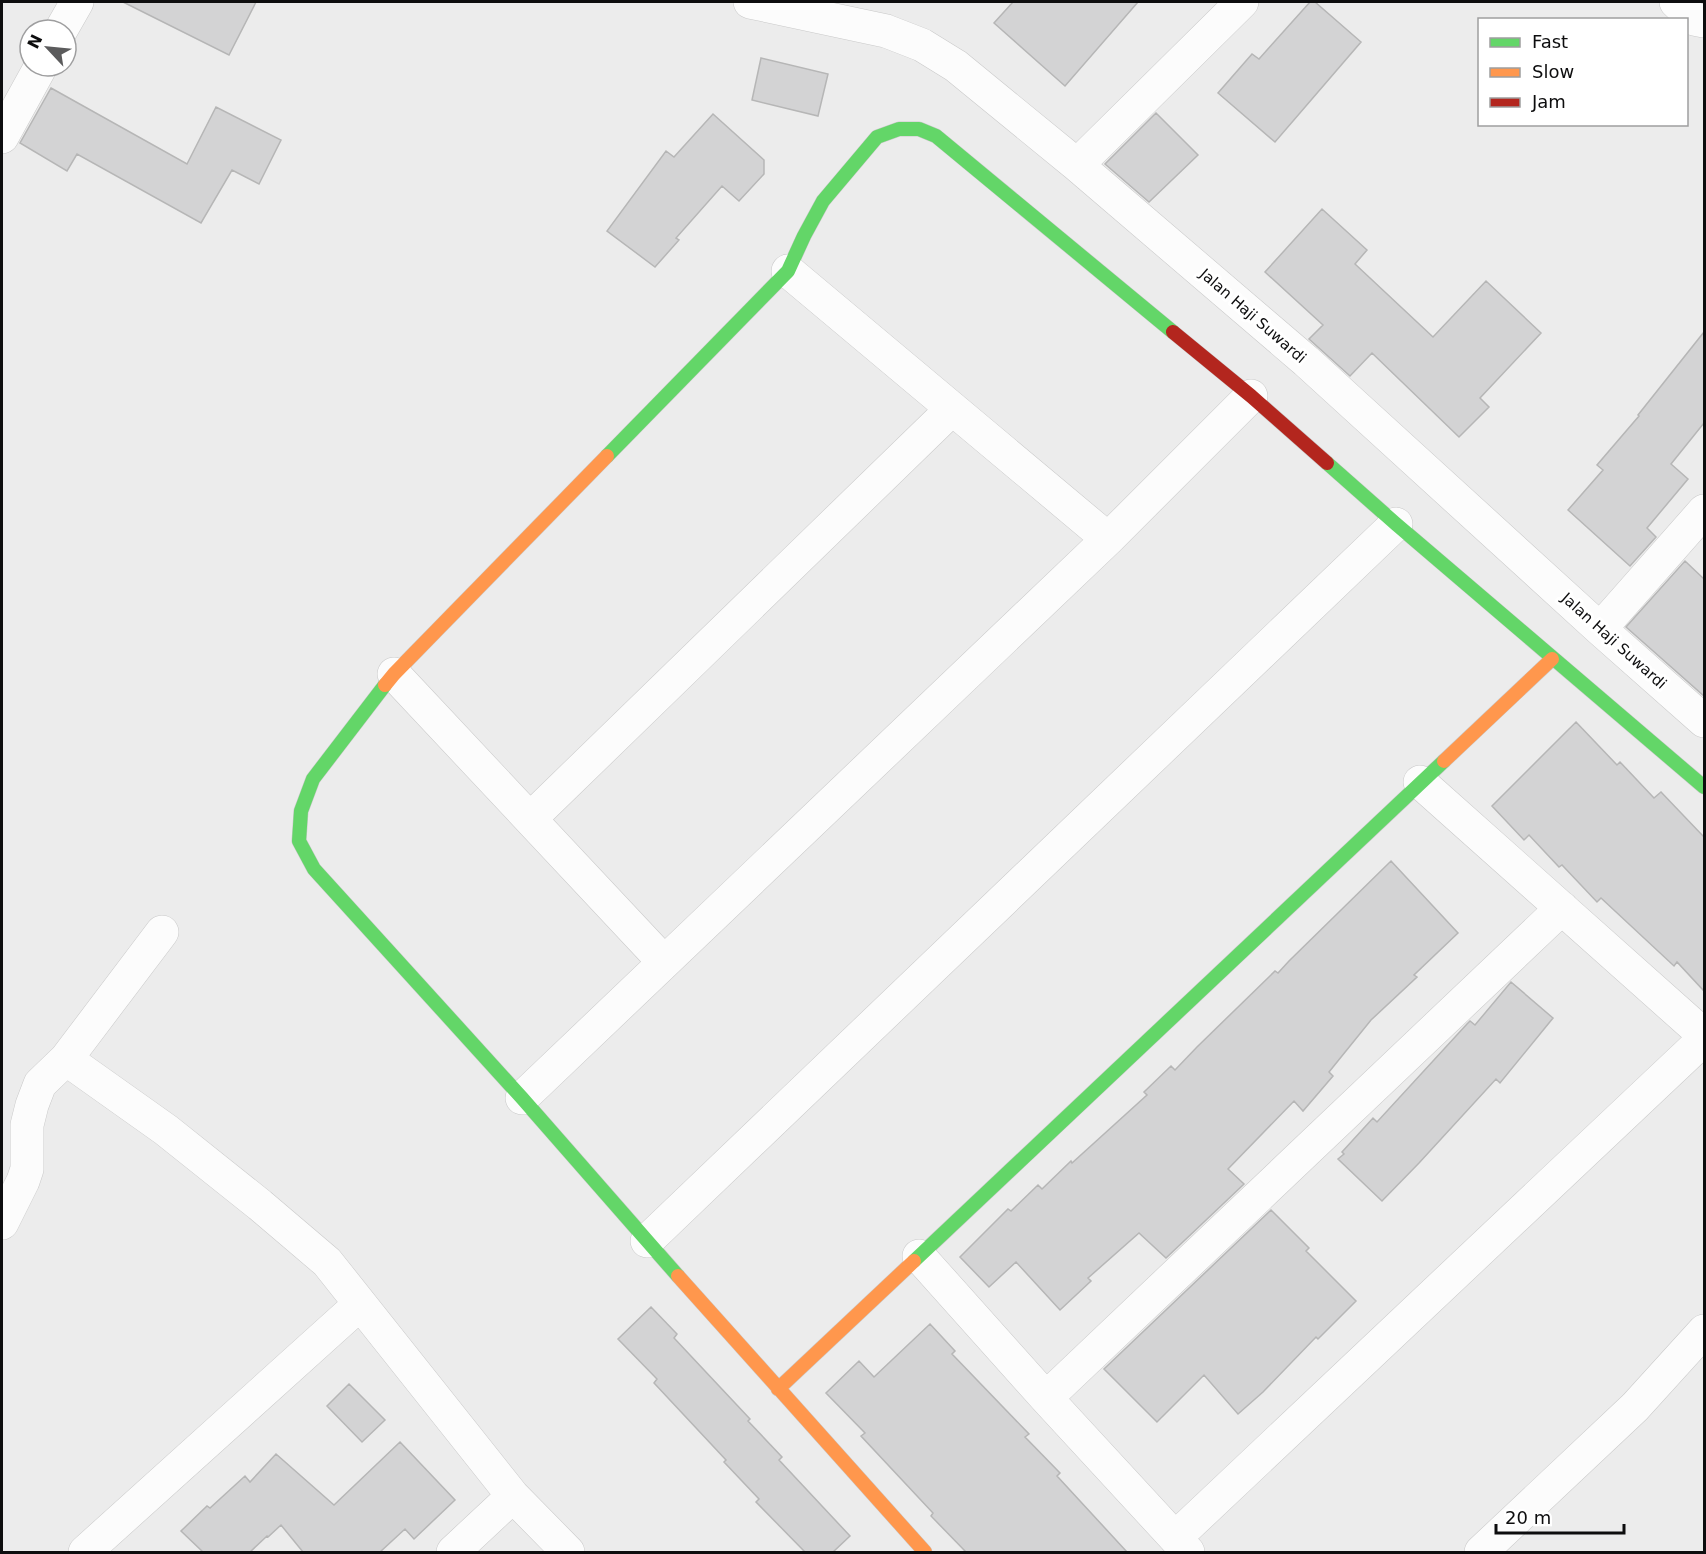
<svg xmlns="http://www.w3.org/2000/svg" width="1706" height="1554" font-family="'DejaVu Sans',sans-serif">
	<style>
		.building { fill: #d3d3d4; stroke: #b6b6b6; stroke-width: 1.5 }
		.lines { fill: none; stroke-linecap: round; stroke-linejoin: round }
		.street-casing { stroke: #c9c9c9; stroke-width: 34 }
		.fast-casing { stroke: #c9c9c9; stroke-width: 15 }
		.slow-casing { stroke: #c9c9c9; stroke-width: 15 }
		.jam-casing { stroke: #c9c9c9; stroke-width: 15 }
		.street { stroke: #fcfcfc; stroke-width: 33 }
		.fast { stroke: #63d668; stroke-width: 14 }
		.slow { stroke: #ff974d; stroke-width: 14 }
		.jam { stroke: #b3261e; stroke-width: 14 }
		.labels { text-anchor: middle; stroke-width: 6; stroke-linejoin: round; paint-order: stroke }
		.street-label { font-size: 15px; fill: #0d0d0e; stroke: #fff }
	</style>
	<rect width="100%" height="100%" fill="#ececec"/>
	<!-- building -->
	<path class="building" d="M 123,2 L 256,2 L 229,55 Z
		M 1013,2 L 1138,2 L 1065,86 L 994,23 Z
		M 1310,2 L 1315,2 L 1361,42 L 1275,142 L 1218,93 L 1252,54 L 1259,59 Z
		M 761,58 L 828,74 L 818,116 L 752,100 Z
		M 51,88 L 187,164 L 216,107 L 281,140 L 259,184 L 232,170 L 201,223 L 77,154 L 67,171 L 20,143 Z
		M 1156,113 L 1198,155 L 1149,202 L 1105,164 Z
		M 713,114 L 764,160 L 764,174 L 739,201 L 722,186 L 676,238 L 679,240 L 655,267 L 607,231 L 666,151 L 674,157 Z
		M 1322,209 L 1367,250 L 1355,264 L 1433,337 L 1486,281 L 1541,333 L 1480,398 L 1489,407 L 1459,437 L 1372,353 L 1350,376 L 1309,339 L 1323,325 L 1265,272 Z
		M 1704,332 L 1704,423 L 1671,464 L 1688,479 L 1647,528 L 1656,537 L 1630,566 L 1568,510 L 1603,470 L 1597,465 L 1639,416 L 1638,415 Z
		M 1685,561 L 1704,579 L 1704,696 L 1626,627 Z
		M 1576,722 L 1617,765 L 1620,762 L 1654,798 L 1661,792 L 1704,837 L 1704,991 L 1677,962 L 1674,966 L 1601,898 L 1597,902 L 1562,865 L 1559,867 L 1529,835 L 1524,840 L 1492,806 Z
		M 1391,861 L 1458,933 L 1414,975 L 1417,977 L 1371,1020 L 1329,1072 L 1333,1076 L 1303,1111 L 1294,1101 L 1228,1169 L 1244,1184 L 1166,1258 L 1139,1233 L 1088,1278 L 1091,1281 L 1060,1310 L 1016,1262 L 989,1287 L 960,1257 L 1008,1209 L 1011,1211 L 1038,1185 L 1042,1189 L 1071,1161 L 1072,1163 L 1147,1095 L 1144,1092 L 1171,1066 L 1175,1070 L 1197,1047 L 1275,971 L 1278,973 L 1289,961 Z
		M 1511,982 L 1553,1018 L 1500,1083 L 1496,1079 L 1419,1163 L 1382,1201 L 1338,1159 L 1344,1154 L 1342,1152 L 1373,1118 L 1377,1122 L 1467,1024 L 1470,1021 L 1475,1025 Z
		M 1271,1210 L 1309,1248 L 1306,1251 L 1356,1301 L 1318,1339 L 1316,1337 L 1263,1392 L 1238,1414 L 1204,1375 L 1157,1422 L 1104,1369 Z
		M 651,1307 L 677,1334 L 674,1338 L 750,1419 L 748,1421 L 782,1457 L 779,1460 L 850,1536 L 833,1552 L 805,1552 L 756,1502 L 759,1499 L 724,1462 L 726,1460 L 654,1383 L 657,1379 L 618,1339 Z
		M 930,1324 L 955,1351 L 952,1354 L 1029,1434 L 1025,1437 L 1060,1473 L 1057,1476 L 1127,1552 L 966,1552 L 931,1516 L 933,1513 L 861,1436 L 865,1433 L 826,1393 L 859,1361 L 874,1377 Z
		M 349,1384 L 385,1420 L 362,1442 L 327,1406 Z
		M 400,1442 L 455,1500 L 414,1539 L 405,1529 L 380,1552 L 303,1552 L 281,1525 L 268,1537 L 267,1536 L 250,1552 L 203,1552 L 181,1531 L 207,1506 L 210,1508 L 245,1476 L 250,1482 L 276,1454 L 334,1505 Z"/>
	<g class="lines">
		<defs>
			<path id="street" d="M 750,2 L 886,31 L 922,45 L 956,66 L 1077,165 L 1306,361 L 1600,629 L 1704,721
				M 1676,2 L 1694,19 L 1704,21
				M 61,30 L 77,2
				M 2,137 L 41,66
				M 1077,165 L 1242,2
				M 788,271 L 1108,539
				M 1600,629 L 1704,511
				M 394,674 L 664,962
				M 1420,782 L 1704,1035
				M 530,819 L 952,409
				M 66,1059 L 166,1130 L 260,1205 L 327,1262 L 513,1496 L 568,1552
				M 522,1098 L 1108,539 L 1251,396
				M 2,1223 L 23,1181 L 27,1169 L 27,1125 L 32,1105 L 40,1084 L 66,1059 L 162,932
				M 647,1241 L 1396,524
				M 919,1256 L 1046,1398 L 1188,1552
				M 1046,1398 L 1562,908
				M 1175,1538 L 1704,1039
				M 85,1552 L 360,1304
				M 453,1552 L 513,1496
				M 1481,1552 L 1635,1407 L 1704,1331"/>
			<path id="fast" d="M 607,456 L 788,271 L 804,236 L 823,201 L 877,137 L 899,129 L 919,129 L 936,136 L 1173,332
				M 1327,463 L 1396,524 L 1704,787
				M 385,685 L 313,779 L 301,811 L 299,841 L 314,869 L 522,1098 L 678,1276
				M 914,1261 L 1444,761"/>
			<path id="slow" d="M 385,685 L 394,674 L 607,456
				M 1444,761 L 1552,659
				M 678,1276 L 925,1552
				M 778,1389 L 914,1261"/>
			<path id="jam" d="M 1173,332 L 1251,396 L 1327,463"/>
		</defs>
		<!-- street casing -->
		<use href="#street" class="street-casing"/>
		<!-- fast casing -->
		<use href="#fast" class="fast-casing"/>
		<!-- slow casing -->
		<use href="#slow" class="slow-casing"/>
		<!-- jam casing -->
		<use href="#jam" class="jam-casing"/>
		<!-- street -->
		<use href="#street" class="street"/>
		<!-- fast -->
		<use href="#fast" class="fast"/>
		<!-- slow -->
		<use href="#slow" class="slow"/>
		<!-- jam -->
		<use href="#jam" class="jam"/>
	</g>
	<g class="labels">
		<!-- street labels -->
		<g class="street-label">
			<text transform="translate(1253 316) rotate(41)" y="5">Jalan Haji Suwardi</text>
			<text transform="translate(1614 641) rotate(42)" y="5">Jalan Haji Suwardi</text>
		</g>
	</g>
	<!-- border -->
	<rect width="1706" height="1554" fill="none" stroke="#0d0d0e" stroke-width="6"/>
	<!-- legend -->
	<rect x="1478" y="18" width="210" height="108" fill="#ffffff" stroke="#9e9e9f" stroke-width="1.5"/>
	<rect x="1490" y="38" width="30" height="9" fill="#63d668" stroke="#9e9e9f" stroke-width="1.5"/>
	<text x="1532" y="48" font-size="18" fill="#0d0d0e">Fast</text>
	<rect x="1490" y="68" width="30" height="9" fill="#ff974d" stroke="#9e9e9f" stroke-width="1.5"/>
	<text x="1532" y="78" font-size="18" fill="#0d0d0e">Slow</text>
	<rect x="1490" y="98" width="30" height="9" fill="#b3261e" stroke="#9e9e9f" stroke-width="1.5"/>
	<text x="1532" y="108" font-size="18" fill="#0d0d0e">Jam</text>
	<!-- north arrow -->
	<g transform="translate(48 48) rotate(296)"><circle r="28" fill="#ffffff" stroke="#9e9e9f" stroke-width="1.5"/>
	<path d="M0-4.5L10 22L0 15L-10 22Z" fill="#5b5b5c"/>
	<text y="-9" font-size="16" font-weight="bold" text-anchor="middle" fill="#0d0d0e">N</text>
	</g>
	<!-- scale -->
	<path d="M1496 1524v9h128v-9" fill="none" stroke="#0d0d0e" stroke-width="3"/>
	<text x="1505" y="1524" font-size="18" fill="#0d0d0e" stroke="#ffffff" stroke-width="4.5" paint-order="stroke">20 m</text>
</svg>
